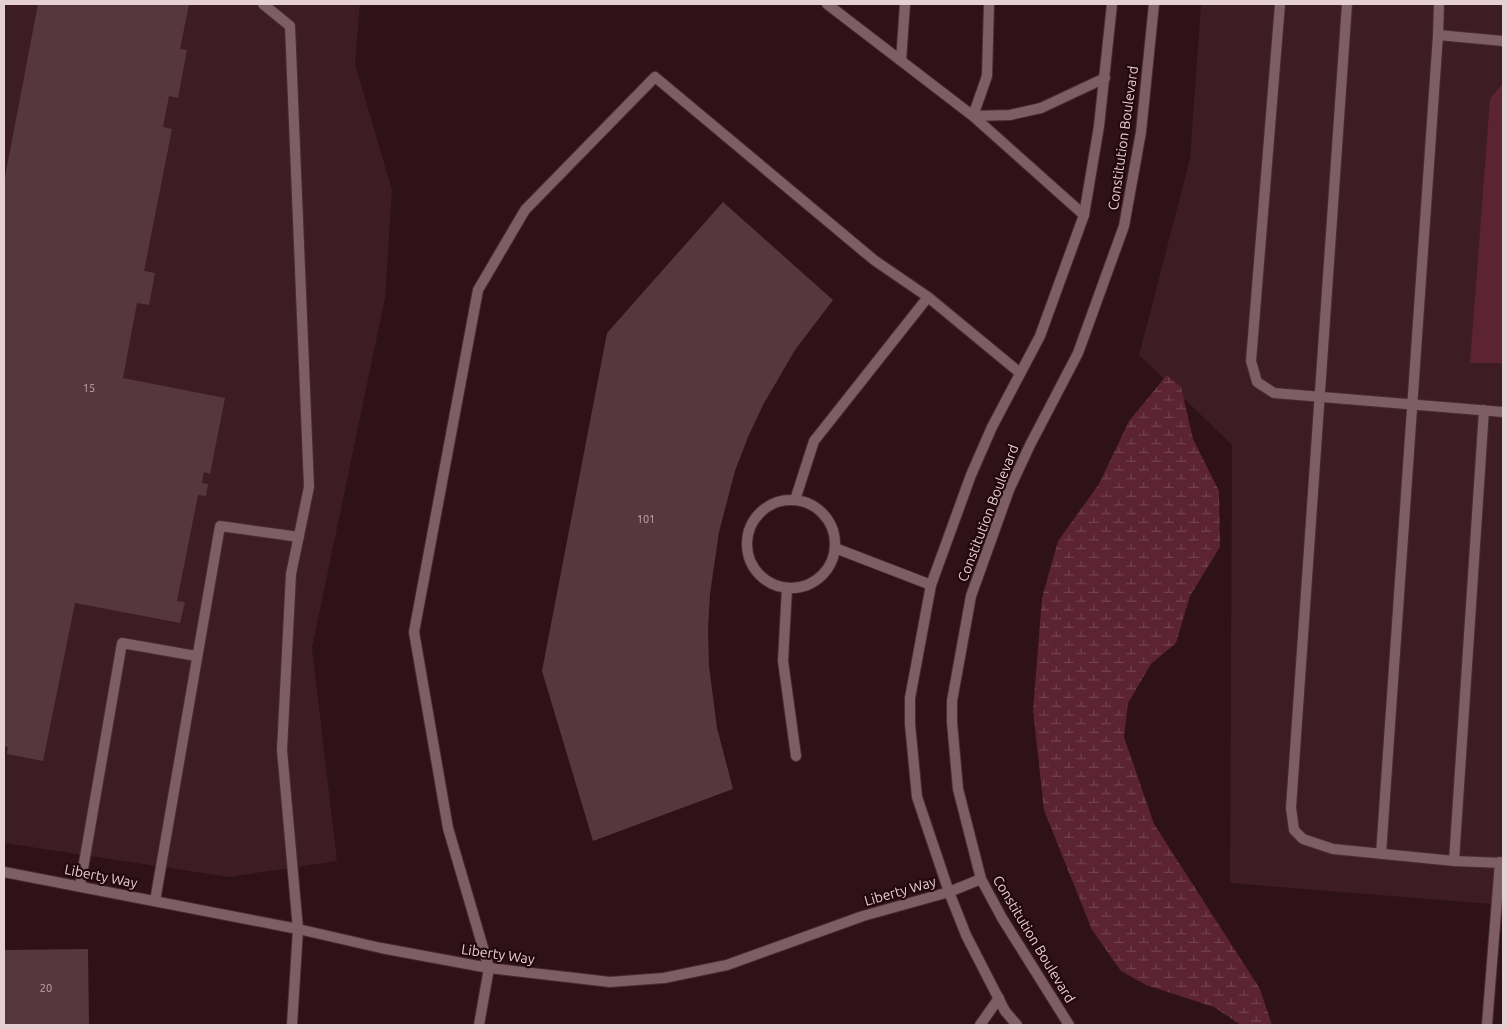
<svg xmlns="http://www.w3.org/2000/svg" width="1507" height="1029" font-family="Ubuntu,sans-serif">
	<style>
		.built { fill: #3e1c25 }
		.wetland { fill: url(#wetland-marsh) }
		.green { fill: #5b2333 }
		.building { fill: #57373e }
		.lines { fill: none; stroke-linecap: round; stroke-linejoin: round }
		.service-casing { stroke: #482c33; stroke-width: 12 }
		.minor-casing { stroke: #482c33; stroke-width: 12 }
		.service { stroke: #7c5e64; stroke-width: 10 }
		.minor { stroke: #7c5e64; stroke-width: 10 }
		.labels { text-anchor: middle; stroke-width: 4.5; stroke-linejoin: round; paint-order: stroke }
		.number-label { font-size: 11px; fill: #c2aaae }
		.street-label { font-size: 14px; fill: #e5d0d4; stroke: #230810 }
	</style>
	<defs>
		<pattern id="wetland-marsh" width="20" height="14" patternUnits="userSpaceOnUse" patternTransform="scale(1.25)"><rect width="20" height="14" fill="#5b2333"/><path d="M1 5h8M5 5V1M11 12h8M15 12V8" fill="none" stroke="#724250"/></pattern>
	</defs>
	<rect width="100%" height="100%" fill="#2e1119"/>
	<!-- built -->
	<path class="built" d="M 4,4 L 360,4 L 355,64 L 392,190 L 385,298 L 312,648 L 337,861 L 229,877 L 4,843 Z
		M 1201,4 L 1503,4 L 1503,905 L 1230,883 L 1232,445 L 1139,355 L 1190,159 Z"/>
	<!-- wetland -->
	<path class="wetland" d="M 1167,375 L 1181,387 L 1193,439 L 1219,491 L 1220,547 L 1190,596 L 1176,643 L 1151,664 L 1128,703 L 1124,737 L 1154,824 L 1260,989 L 1272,1025 L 1241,1025 L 1214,1007 L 1146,985 L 1121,971 L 1092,930 L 1044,810 L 1033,710 L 1042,598 L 1058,541 L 1099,484 L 1129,421 Z"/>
	<!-- green -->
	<path class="green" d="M 1503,83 L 1503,363 L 1470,363 L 1490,99 Z"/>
	<!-- building -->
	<path class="building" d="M 38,4 L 189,4 L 180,49 L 187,50 L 178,98 L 169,96 L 163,127 L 172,129 L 144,271 L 155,273 L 149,305 L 137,303 L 123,378 L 225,398 L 210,474 L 204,472 L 202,483 L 208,484 L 206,496 L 198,495 L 177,601 L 185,602 L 180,623 L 75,603 L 43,761 L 7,754 L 8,747 L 4,746 L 4,182 Z
		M 723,202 L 833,300 L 795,350 L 763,405 L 748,437 L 735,471 L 719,532 L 710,594 L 708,630 L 709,666 L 717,728 L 733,789 L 593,841 L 542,671 L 607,333 Z
		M 88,949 L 89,1025 L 4,1025 L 4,950 Z"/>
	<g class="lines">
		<defs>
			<path id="service" d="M 263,4 L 290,26 L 309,487 L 291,574 L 282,750 L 298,929 L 292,1025
				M 827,4 L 973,116 L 1084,215
				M 989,4 L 987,76 L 973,116 L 1010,115 L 1041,108 L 1105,78
				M 1280,4 L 1251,361 L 1257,382 L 1274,393 L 1503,412
				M 1347,4 L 1291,808 L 1294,830 L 1303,839 L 1333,849 L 1454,861 L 1503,863
				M 1439,4 L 1438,35 L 1503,41
				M 901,61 L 905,4
				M 795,500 L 814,441 L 928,297
				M747 544a44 44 0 1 1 88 0a44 44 0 1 1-88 0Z
				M 835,548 L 931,585
				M 787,588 L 783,661 L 796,756
				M 1381,854 L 1438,35
				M 1454,861 L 1484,410
				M 80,886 L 122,643 L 196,656
				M 155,901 L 220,526 L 299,537
				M 479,1025 L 489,968 L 448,828 L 414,632 L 478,290 L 525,210 L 655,77 L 874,260 L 928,297 L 1020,373
				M 980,1025 L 999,998
				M 1487,1025 L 1500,862"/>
			<path id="minor" d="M 4,872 L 298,929 L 381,948 L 489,968 L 610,982 L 664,978 L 727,965 L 863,916 L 949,892 L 981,879
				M 1017,1025 L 1005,1011 L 966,935 L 949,892 L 917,797 L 910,724 L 910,698 L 931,585 L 971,475 L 992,427 L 1040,336 L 1084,215 L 1099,126 L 1112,4
				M 1069,1025 L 1002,918 L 981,879 L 958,789 L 952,722 L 952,701 L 971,596 L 1009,490 L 1030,445 L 1078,353 L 1124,226 L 1141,132 L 1154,4"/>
		</defs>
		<!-- service casing -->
		<use href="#service" class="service-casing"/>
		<!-- minor casing -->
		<use href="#minor" class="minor-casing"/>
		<!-- service -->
		<use href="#service" class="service"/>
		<!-- minor -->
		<use href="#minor" class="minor"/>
	</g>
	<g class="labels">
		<!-- number labels -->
		<g class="number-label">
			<text x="89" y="392">15</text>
			<text x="646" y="523">101</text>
			<text x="46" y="992">20</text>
		</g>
		<!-- street labels -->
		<g class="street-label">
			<text transform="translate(1123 138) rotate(-82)" y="5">Constitution Boulevard</text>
			<text transform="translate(988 513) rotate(-69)" y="5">Constitution Boulevard</text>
			<text transform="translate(101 876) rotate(11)" y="5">Liberty Way</text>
			<text transform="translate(900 891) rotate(-16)" y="5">Liberty Way</text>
			<text transform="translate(1034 939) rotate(59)" y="5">Constitution Boulevard</text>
			<text transform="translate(498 954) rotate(8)" y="5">Liberty Way</text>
		</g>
	</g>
	<!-- border -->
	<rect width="1507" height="1029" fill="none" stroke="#e5d0d4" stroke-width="10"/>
</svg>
